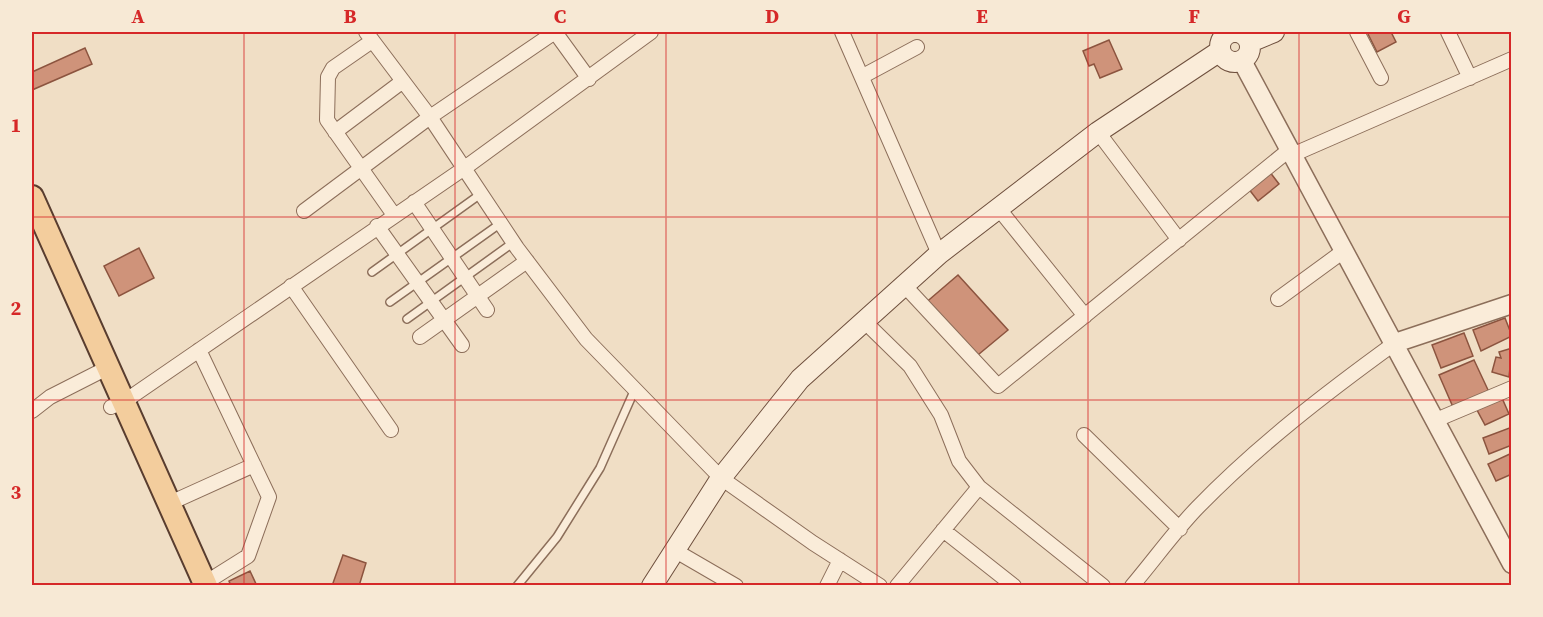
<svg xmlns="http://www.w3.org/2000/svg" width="1543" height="617" font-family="'Source Serif 4',serif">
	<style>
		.building { fill: #cf937a; stroke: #8c543f; stroke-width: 1.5 }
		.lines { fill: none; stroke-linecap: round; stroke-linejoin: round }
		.service-casing { stroke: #8c6e5a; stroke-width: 10 }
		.minor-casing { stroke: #8c6e5a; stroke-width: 16 }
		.tertiary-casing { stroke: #8c6e5a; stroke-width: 21 }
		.secondary-casing { stroke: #6e4f3d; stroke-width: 22 }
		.primary-casing { stroke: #593d2f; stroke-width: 26 }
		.service { stroke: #faecd9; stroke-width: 7 }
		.minor { stroke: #faecd9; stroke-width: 14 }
		.tertiary { stroke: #faecd9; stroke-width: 18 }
		.secondary { stroke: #faecd9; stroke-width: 20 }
		.primary { stroke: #f3cd9d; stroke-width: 22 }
		.grid { fill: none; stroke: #d62828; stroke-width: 1.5; stroke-opacity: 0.55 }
		.neatline { fill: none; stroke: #d62828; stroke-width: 2 }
		.grid-label { font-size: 20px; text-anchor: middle; font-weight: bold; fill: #d62828 }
	</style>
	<rect width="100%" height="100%" fill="#f0dec5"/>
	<!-- building -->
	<path class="building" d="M 1367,32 L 1391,32 L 1396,42 L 1377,52 Z
		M 1109,40 L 1122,69 L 1100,78 L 1094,64 L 1089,66 L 1083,51 Z
		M 85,48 L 92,64 L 32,90 L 32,72 Z
		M 1269,171 L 1279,184 L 1258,201 L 1248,188 Z
		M 139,248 L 154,278 L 119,296 L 104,266 Z
		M 958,275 L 1008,330 L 973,359 L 923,305 Z
		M 1505,318 L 1512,336 L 1481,351 L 1473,330 Z
		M 1464,333 L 1473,356 L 1441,368 L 1432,345 Z
		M 1512,348 L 1509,377 L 1492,372 L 1496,357 L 1501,358 L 1499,352 Z
		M 1474,360 L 1489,392 L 1453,407 L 1439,375 Z
		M 1502,398 L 1509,414 L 1485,425 L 1477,410 Z
		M 1512,427 L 1512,445 L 1489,454 L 1483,438 Z
		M 1512,453 L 1512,474 L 1496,481 L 1488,464 Z
		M 343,555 L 366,563 L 359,586 L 332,586 Z
		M 250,571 L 257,586 L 231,586 L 229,581 Z"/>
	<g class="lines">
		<defs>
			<path id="service" d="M 372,272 L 482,193
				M 390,302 L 501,223
				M 407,319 L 514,242
				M 517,586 L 557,537 L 600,468 L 635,389"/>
			<path id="minor" d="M 366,32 L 430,117 L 517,248 L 586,339 L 721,478 L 813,543 L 880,586
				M 555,32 L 589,79
				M 842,32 L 939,254
				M 1357,32 L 1381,78
				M 1448,32 L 1470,78
				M 372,41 L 333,68 L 328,77 L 327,120 L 394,215
				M 863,76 L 917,47
				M 335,132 L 403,81
				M 1098,132 L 1179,240
				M 1292,155 L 1512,59
				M 414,202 L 487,310
				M 999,209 L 1085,316
				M 304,211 L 430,117 L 555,32
				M 377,226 L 462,345
				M 904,285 L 998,386 L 1289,150
				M 291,286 L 391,430
				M 1278,299 L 1345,250
				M 864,321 L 910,366 L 941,415 L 959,461 L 979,487 L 1103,586
				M 420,337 L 527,261
				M 199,350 L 269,497 L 248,556 L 205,583
				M 111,407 L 125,401 L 466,167 L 651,32
				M 32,411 L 50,397 L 109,367
				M 1436,420 L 1512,388
				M 1084,435 L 1180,529
				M 170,503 L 254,465
				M 943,530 L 1014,586
				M 674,550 L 736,586
				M 827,586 L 840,560
				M 897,586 L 979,487
				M 1132,586 C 1154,560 1174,532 1197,508 C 1257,446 1326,393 1395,343"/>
			<path id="tertiary" d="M 1242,61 L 1512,564
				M 1395,343 L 1512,304"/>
			<path id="secondary" d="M1220 47a15 15 0 1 1 30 0a15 15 0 1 1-30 0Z
				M 1250,42 L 1274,32
				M 652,586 L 721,478 L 800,379 L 939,254 L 1098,132 L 1220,51"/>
			<path id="primary" d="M 32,197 L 206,586"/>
		</defs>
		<!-- service casing -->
		<use href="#service" class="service-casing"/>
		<!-- minor casing -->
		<use href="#minor" class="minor-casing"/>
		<!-- tertiary casing -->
		<use href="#tertiary" class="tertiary-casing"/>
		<!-- secondary casing -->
		<use href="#secondary" class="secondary-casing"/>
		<!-- primary casing -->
		<use href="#primary" class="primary-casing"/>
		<!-- service -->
		<use href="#service" class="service"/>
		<!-- minor -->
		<use href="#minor" class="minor"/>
		<!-- tertiary -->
		<use href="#tertiary" class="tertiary"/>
		<!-- secondary -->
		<use href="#secondary" class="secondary"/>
		<!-- primary -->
		<use href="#primary" class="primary"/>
	</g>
	<!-- grid -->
	<path class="grid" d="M 244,32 L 244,586M 455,32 L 455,586M 666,32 L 666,586M 877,32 L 877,586M 1088,32 L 1088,586M 1299,32 L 1299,586M 32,217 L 1512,217M 32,400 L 1512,400"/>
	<!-- border -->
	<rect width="1543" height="617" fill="none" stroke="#f7e9d5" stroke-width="66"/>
	<rect x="33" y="33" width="1477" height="551" class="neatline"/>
	<g class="grid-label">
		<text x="138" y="23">A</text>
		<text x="350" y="23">B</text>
		<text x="560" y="23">C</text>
		<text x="772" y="23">D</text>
		<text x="982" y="23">E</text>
		<text x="1194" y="23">F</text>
		<text x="1404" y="23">G</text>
		<text x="16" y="132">1</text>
		<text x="16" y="315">2</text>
		<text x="16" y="499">3</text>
	</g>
</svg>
